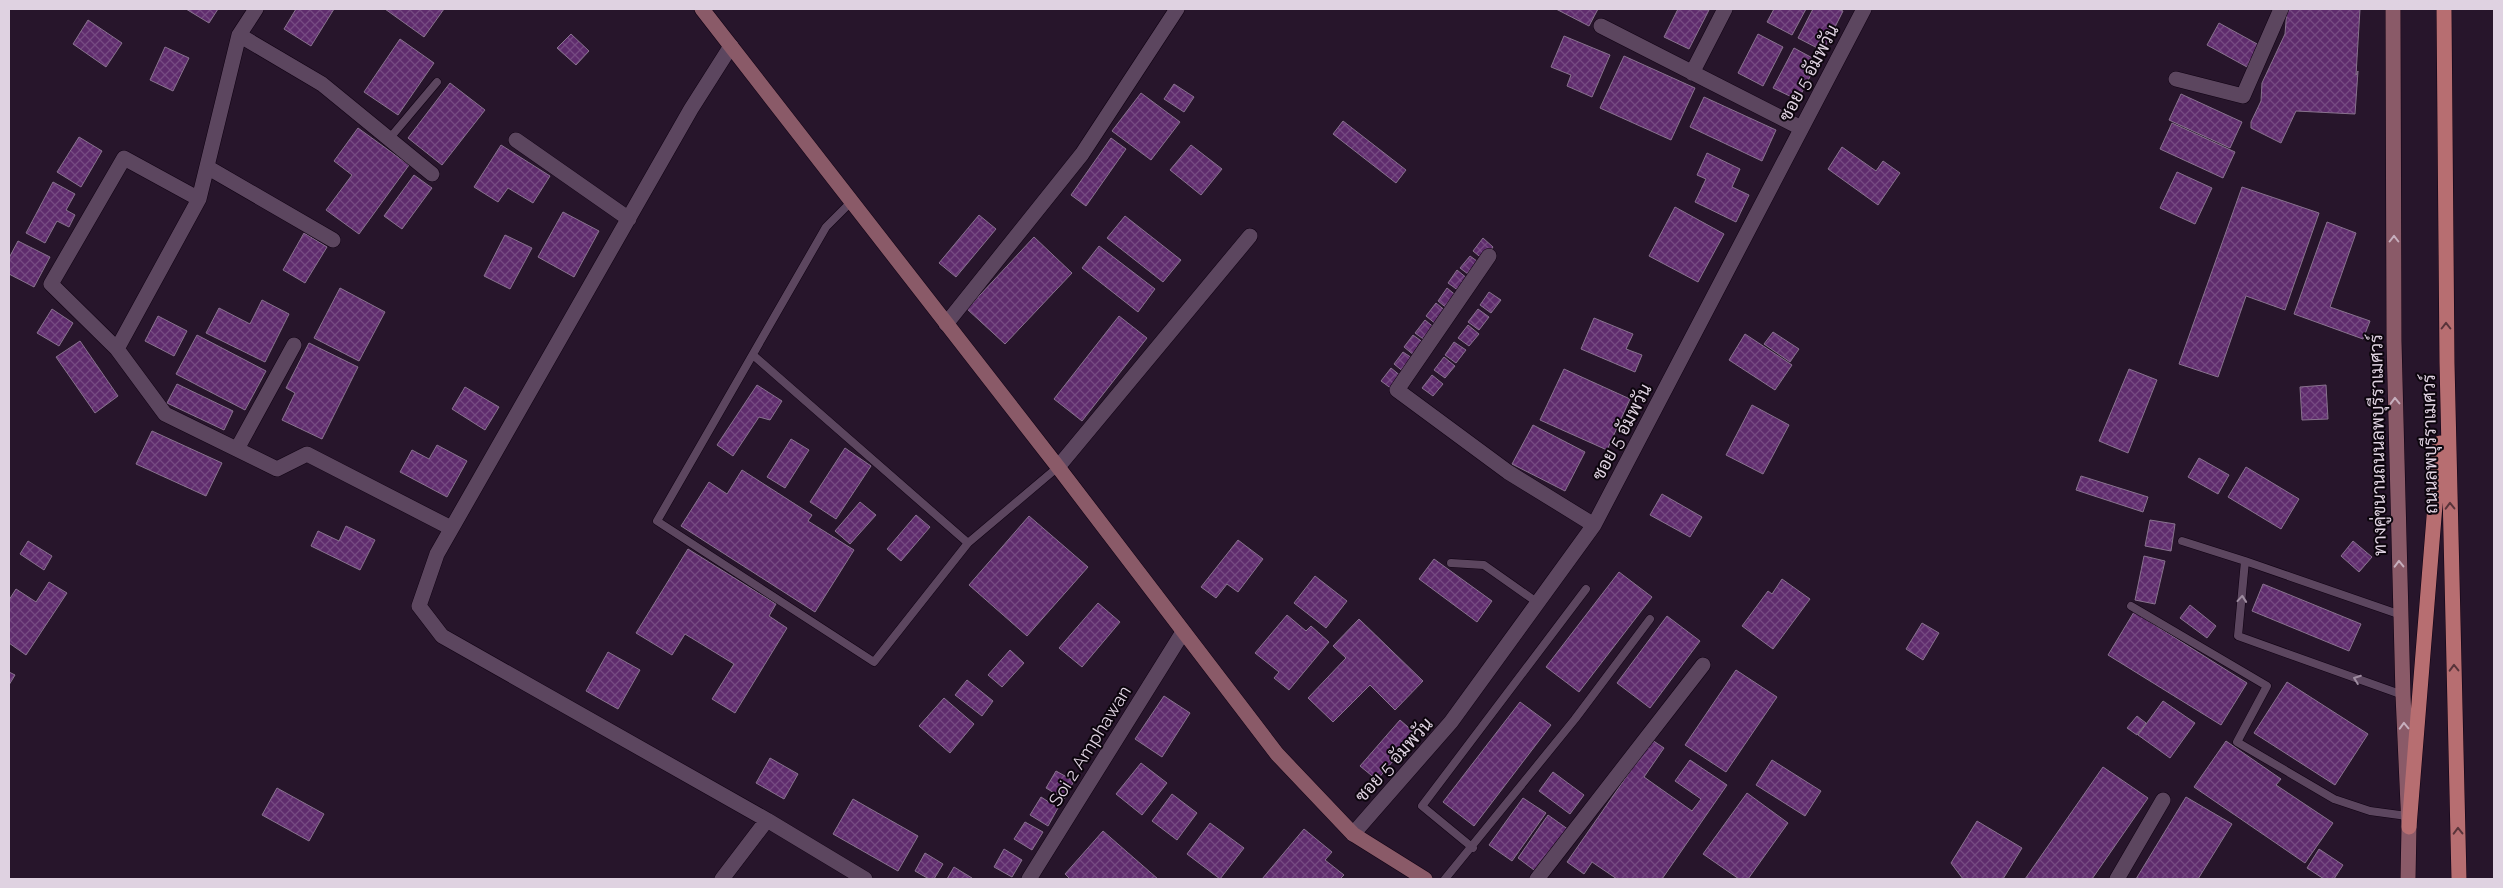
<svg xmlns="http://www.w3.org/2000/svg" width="2503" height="888" font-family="Raleway,Sarabun,sans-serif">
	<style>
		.building { fill: url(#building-cross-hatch); stroke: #88728e }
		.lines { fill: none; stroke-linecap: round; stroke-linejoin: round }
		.lane-casing { stroke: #100213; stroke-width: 9 }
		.street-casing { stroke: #100213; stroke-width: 16 }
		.secondary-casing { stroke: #100213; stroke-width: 16 }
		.primary-casing { stroke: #100213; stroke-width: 16 }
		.lane { stroke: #5c465f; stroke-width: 8 }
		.street { stroke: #5c465f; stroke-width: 15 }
		.secondary { stroke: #8a5a68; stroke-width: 15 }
		.primary { stroke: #b76e71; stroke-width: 15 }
		.oneway { stroke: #c6aebd }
		.oneway2 { stroke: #59343a }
		.oneway3 { stroke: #9e8ca0 }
		.labels { text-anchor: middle; stroke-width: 4; stroke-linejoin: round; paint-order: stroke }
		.street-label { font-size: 18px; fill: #dfd2e1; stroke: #0c050d }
	</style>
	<defs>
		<pattern id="building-cross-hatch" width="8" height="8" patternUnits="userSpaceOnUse" patternTransform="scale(1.25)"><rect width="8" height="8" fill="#5f2c6d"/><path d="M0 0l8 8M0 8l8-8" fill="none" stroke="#764a82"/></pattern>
	</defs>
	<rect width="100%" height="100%" fill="#27152b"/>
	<!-- building -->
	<path class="building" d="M 186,9 L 218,9 L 209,23 Z
		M 296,9 L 334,9 L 311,46 L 284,29 Z
		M 385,9 L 444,9 L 424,37 Z
		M 1556,9 L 1598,9 L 1589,26 Z
		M 1678,9 L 1709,10 L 1689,49 L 1664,37 Z
		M 1774,9 L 1806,9 L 1792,35 L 1767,22 Z
		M 1813,9 L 1838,9 L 1843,11 L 1823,51 L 1798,38 Z
		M 2287,9 L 2360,9 L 2356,75 L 2358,71 L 2355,114 L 2296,111 L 2281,143 L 2251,128 L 2251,122 L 2261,101 L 2262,83 L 2285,34 Z
		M 88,20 L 122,43 L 106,67 L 73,44 Z
		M 2219,23 L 2259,45 L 2247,67 L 2207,45 Z
		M 571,34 L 589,51 L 576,65 L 557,48 Z
		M 1758,34 L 1783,47 L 1763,86 L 1738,73 Z
		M 1564,36 L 1610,55 L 1592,97 L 1567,86 L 1571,75 L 1551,67 Z
		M 400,39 L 434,63 L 398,115 L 364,92 Z
		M 165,47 L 189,58 L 173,91 L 150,80 Z
		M 1794,48 L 1818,61 L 1798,100 L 1773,88 Z
		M 1624,56 L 1695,88 L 1671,140 L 1600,108 Z
		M 450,83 L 485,110 L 442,165 L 408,138 Z
		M 1174,84 L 1194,97 L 1184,112 L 1164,99 Z
		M 1141,93 L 1180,122 L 1151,160 L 1112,131 Z
		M 2181,94 L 2242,122 L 2230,148 L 2169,120 Z
		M 1704,97 L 1776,130 L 1762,161 L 1690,127 Z
		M 1343,121 L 1406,170 L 1396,183 L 1333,134 Z
		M 2172,123 L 2235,152 L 2223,178 L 2160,149 Z
		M 358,128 L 409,165 L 359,234 L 326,210 L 352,175 L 334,161 Z
		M 79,137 L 102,151 L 81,187 L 57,172 Z
		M 1111,138 L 1126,149 L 1086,206 L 1071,195 Z
		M 501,145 L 550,176 L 533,203 L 508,188 L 498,202 L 474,187 Z
		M 1191,145 L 1222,169 L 1201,195 L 1170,170 Z
		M 1842,147 L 1876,171 L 1883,161 L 1900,173 L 1878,205 L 1828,169 Z
		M 1707,153 L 1740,169 L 1732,187 L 1749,195 L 1736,222 L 1695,202 L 1706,179 L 1697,175 Z
		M 2177,172 L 2212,188 L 2195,224 L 2160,208 Z
		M 414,175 L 432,188 L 402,229 L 384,216 Z
		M 53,182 L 75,194 L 66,210 L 75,215 L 69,227 L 57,221 L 45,243 L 26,233 Z
		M 2242,187 L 2319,213 L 2285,310 L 2246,296 L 2218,377 L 2179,364 Z
		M 1675,207 L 1724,234 L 1698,282 L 1649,256 Z
		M 563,212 L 599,231 L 574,277 L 538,257 Z
		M 979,215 L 996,229 L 956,277 L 939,263 Z
		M 1125,216 L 1181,260 L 1163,282 L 1107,238 Z
		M 2327,222 L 2356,233 L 2330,307 L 2370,321 L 2363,339 L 2294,314 Z
		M 304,233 L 327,247 L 305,283 L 283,270 Z
		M 505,235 L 532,248 L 510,289 L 484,276 Z
		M 1034,237 L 1072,273 L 1005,344 L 967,309 Z
		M 1483,238 L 1493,247 L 1484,260 L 1473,251 Z
		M 18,241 L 50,257 L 34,287 L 9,274 L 9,258 Z
		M 1099,246 L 1155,289 L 1138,312 L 1082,268 Z
		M 1470,256 L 1481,264 L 1472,277 L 1460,268 Z
		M 1457,270 L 1468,279 L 1459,291 L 1448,283 Z
		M 340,288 L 385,312 L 359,361 L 314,338 Z
		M 1447,288 L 1458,297 L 1449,310 L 1438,301 Z
		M 1489,292 L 1501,300 L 1491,313 L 1480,305 Z
		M 262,300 L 289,314 L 265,362 L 206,333 L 219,308 L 250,324 Z
		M 1436,303 L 1447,312 L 1437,325 L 1426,316 Z
		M 52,309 L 73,323 L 59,346 L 37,333 Z
		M 1478,309 L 1489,317 L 1479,330 L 1468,322 Z
		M 158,316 L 187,331 L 174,356 L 145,341 Z
		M 1119,316 L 1147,338 L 1082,421 L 1054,399 Z
		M 1594,318 L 1633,334 L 1626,349 L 1642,355 L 1635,372 L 1581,349 Z
		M 1425,320 L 1436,329 L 1426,341 L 1415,333 Z
		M 1468,325 L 1479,334 L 1469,346 L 1458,338 Z
		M 1773,332 L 1799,349 L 1790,362 L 1764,344 Z
		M 1745,334 L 1792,365 L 1775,390 L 1729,360 Z
		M 197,335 L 266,371 L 245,410 L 176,374 Z
		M 1413,335 L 1424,343 L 1415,356 L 1404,347 Z
		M 80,341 L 118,396 L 95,413 L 56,357 Z
		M 1454,342 L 1466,350 L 1456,363 L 1445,355 Z
		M 309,343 L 358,367 L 322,439 L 282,420 L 295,393 L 286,388 Z
		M 1403,352 L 1415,360 L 1405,373 L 1394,364 Z
		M 1444,357 L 1455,366 L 1445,378 L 1434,370 Z
		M 1391,368 L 1402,377 L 1392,389 L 1381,381 Z
		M 1564,369 L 1630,399 L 1607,450 L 1540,420 Z
		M 2129,369 L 2157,380 L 2128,453 L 2099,441 Z
		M 1432,375 L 1443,384 L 1433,396 L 1422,388 Z
		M 177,384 L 233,411 L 224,430 L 167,403 Z
		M 757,385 L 782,401 L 770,420 L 759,417 L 733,456 L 717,445 Z
		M 2326,385 L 2328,419 L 2302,420 L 2300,387 Z
		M 465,387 L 499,407 L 485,430 L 452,409 Z
		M 1752,405 L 1789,425 L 1763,474 L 1726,455 Z
		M 1533,425 L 1585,452 L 1565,491 L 1512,464 Z
		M 152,431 L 222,463 L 206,496 L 136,464 Z
		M 791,439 L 809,450 L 785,488 L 767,477 Z
		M 437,445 L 467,461 L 447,497 L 400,472 L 412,450 L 429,459 Z
		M 845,448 L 871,466 L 836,519 L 810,502 Z
		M 2199,458 L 2229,475 L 2218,494 L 2188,477 Z
		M 2246,467 L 2299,499 L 2281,529 L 2228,497 Z
		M 742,470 L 812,515 L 808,521 L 854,550 L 815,612 L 681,526 L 709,482 L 727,494 Z
		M 2081,476 L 2148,497 L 2143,512 L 2076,490 Z
		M 1662,494 L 1702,517 L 1690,537 L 1650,515 Z
		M 860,502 L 876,515 L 850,544 L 835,531 Z
		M 916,515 L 930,527 L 901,561 L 887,549 Z
		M 1029,516 L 1088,567 L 1027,636 L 969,585 Z
		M 2150,520 L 2175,524 L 2171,551 L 2145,546 Z
		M 346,526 L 375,540 L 360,570 L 311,546 L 318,531 L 339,541 Z
		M 1238,540 L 1263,559 L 1238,592 L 1227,584 L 1216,598 L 1201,587 Z
		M 28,541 L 52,556 L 44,570 L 20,554 Z
		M 2353,541 L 2372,557 L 2359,572 L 2341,556 Z
		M 688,549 L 776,604 L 769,616 L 787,628 L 735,713 L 712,699 L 734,664 L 685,634 L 672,655 L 636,633 Z
		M 2144,556 L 2165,561 L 2155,604 L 2135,600 Z
		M 1434,559 L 1492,601 L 1477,622 L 1419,579 Z
		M 1619,572 L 1652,597 L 1579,692 L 1546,667 Z
		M 1315,576 L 1347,601 L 1326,628 L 1294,603 Z
		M 1782,579 L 1810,599 L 1773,649 L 1742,626 L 1768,591 L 1772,594 Z
		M 49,582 L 67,593 L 26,655 L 9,643 L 9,600 L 16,589 L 36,602 Z
		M 2263,584 L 2361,624 L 2349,651 L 2252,611 Z
		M 1098,603 L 1120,622 L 1082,667 L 1059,648 Z
		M 2190,605 L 2216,626 L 2207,638 L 2180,618 Z
		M 2134,612 L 2247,683 L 2221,725 L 2108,655 Z
		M 1287,615 L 1306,631 L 1311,626 L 1329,642 L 1289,690 L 1274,678 L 1279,672 L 1255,653 Z
		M 1667,616 L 1700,641 L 1650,708 L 1617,683 Z
		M 1359,619 L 1423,681 L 1395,710 L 1370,685 L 1333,722 L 1308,698 L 1346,658 L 1333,646 Z
		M 1922,623 L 1939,633 L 1923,660 L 1906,649 Z
		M 1010,650 L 1024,663 L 1002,687 L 988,675 Z
		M 608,652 L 640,670 L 618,709 L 586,691 Z
		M 1736,670 L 1777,697 L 1726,772 L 1685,745 Z
		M 9,672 L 15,675 L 9,685 Z
		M 967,680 L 993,701 L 982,716 L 955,695 Z
		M 2287,682 L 2368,734 L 2335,785 L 2254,733 Z
		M 1164,696 L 1190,713 L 1162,757 L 1135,739 Z
		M 944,698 L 974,724 L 950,753 L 919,726 Z
		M 2163,701 L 2195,723 L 2170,758 L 2138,735 Z
		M 1520,702 L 1551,725 L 1474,826 L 1443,802 Z
		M 2137,716 L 2146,723 L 2137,735 L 2127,728 Z
		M 1400,720 L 1416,734 L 1377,780 L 1360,766 Z
		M 1652,740 L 1664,748 L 1644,777 L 1692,811 L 1701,799 L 1675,781 L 1690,760 L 1727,785 L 1662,879 L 1617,879 L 1592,862 L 1584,874 L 1567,862 Z
		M 2226,741 L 2281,779 L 2276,785 L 2333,823 L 2305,863 L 2194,787 Z
		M 770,758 L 798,774 L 784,799 L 756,783 Z
		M 1772,760 L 1821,791 L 1805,816 L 1756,785 Z
		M 1141,763 L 1167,783 L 1142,815 L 1116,794 Z
		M 2103,767 L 2148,798 L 2092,879 L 2025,879 Z
		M 1056,771 L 1074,781 L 1064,799 L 1046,788 Z
		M 1553,772 L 1584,795 L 1570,814 L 1539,791 Z
		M 277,788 L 324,814 L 309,841 L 262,815 Z
		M 1747,793 L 1788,823 L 1748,879 L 1739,879 L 1703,854 Z
		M 1172,794 L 1197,813 L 1177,840 L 1152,821 Z
		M 1041,797 L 1058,808 L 1048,826 L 1030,815 Z
		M 2186,797 L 2232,824 L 2198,879 L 2136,879 Z
		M 1523,798 L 1546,813 L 1512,861 L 1489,845 Z
		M 853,799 L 918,836 L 898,871 L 833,834 Z
		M 1548,815 L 1569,830 L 1538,873 L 1518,858 Z
		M 1977,821 L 2022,848 L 2003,879 L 1963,879 L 1951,863 Z
		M 1025,822 L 1043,832 L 1032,850 L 1014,839 Z
		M 1210,823 L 1244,848 L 1220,879 L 1187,854 Z
		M 1304,829 L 1332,852 L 1325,860 L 1344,875 L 1340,879 L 1262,879 Z
		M 1103,831 L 1158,879 L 1070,879 L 1065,874 Z
		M 1004,849 L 1022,860 L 1012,877 L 994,867 Z
		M 2319,849 L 2343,865 L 2334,879 L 2324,879 L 2307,868 Z
		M 925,853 L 943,864 L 934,879 L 929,879 L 915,871 Z
		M 954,867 L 972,878 L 971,879 L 947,879 Z"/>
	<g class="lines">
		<defs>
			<path id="lane" d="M 389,139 L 437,82
				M 852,201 L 826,227 L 657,521 L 874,662 L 968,543 L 1058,467
				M 753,355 L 968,543
				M 2182,541 L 2245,561
				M 1451,563 L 1484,565 L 1538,603
				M 2131,606 L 2267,686 L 2237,742 L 2334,799 L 2370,811 L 2407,816
				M 2401,615 L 2245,561 L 2238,636 L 2403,695
				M 1473,848 L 1422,806 L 1586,589
				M 1445,879 L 1575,719 L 1650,619"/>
			<path id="street" d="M 256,9 L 239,35 L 199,199 L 117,349 L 165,414 L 277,469 L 307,454 L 451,528
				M 1601,26 L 1801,128
				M 239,35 L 322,84 L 432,174
				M 731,46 L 691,109 L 437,554 L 419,606 L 442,636 L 767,820
				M 1692,73 L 1725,9
				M 2176,79 L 2243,96 L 2281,9
				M 516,140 L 629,219
				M 207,167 L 333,240
				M 1489,256 L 1397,390 L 1508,472 L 1594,525
				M 946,324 L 1082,154 L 1177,9
				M 117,349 L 51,284 L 124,158 L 199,199
				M 237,449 L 294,345
				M 1058,467 L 1250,236
				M 1353,834 L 1451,722 L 1594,525 L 1864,9
				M 722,879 L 767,820 L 865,879
				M 1029,879 L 1183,632
				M 1537,879 L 1703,665
				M 2117,879 L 2163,800"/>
			<path id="secondary" d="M 702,9 L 1058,467 L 1277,754 L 1353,834 L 1425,879
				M 2393,9 L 2394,341 L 2403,695 L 2409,827 L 2408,879"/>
			<path id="primary" d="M 2444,9 L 2447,363 L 2459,879
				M 2409,827 L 2440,443"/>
		</defs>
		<!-- lane casing -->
		<use href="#lane" class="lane-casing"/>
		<!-- street casing -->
		<use href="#street" class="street-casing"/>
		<!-- secondary casing -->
		<use href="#secondary" class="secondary-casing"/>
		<!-- primary casing -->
		<use href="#primary" class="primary-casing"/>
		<!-- lane -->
		<use href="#lane" class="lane"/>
		<!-- street -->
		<use href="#street" class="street"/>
		<!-- secondary -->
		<use href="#secondary" class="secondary"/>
		<!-- primary -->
		<use href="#primary" class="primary"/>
	</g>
	<!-- one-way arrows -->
	<defs><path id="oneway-chevron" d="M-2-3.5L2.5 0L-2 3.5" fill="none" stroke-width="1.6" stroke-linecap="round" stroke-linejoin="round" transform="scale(1.25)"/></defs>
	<g class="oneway">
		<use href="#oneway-chevron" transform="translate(2394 239) rotate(-90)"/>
		<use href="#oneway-chevron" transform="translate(2395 401) rotate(-91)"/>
		<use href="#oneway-chevron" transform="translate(2399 564) rotate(-91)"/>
		<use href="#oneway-chevron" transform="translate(2404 726) rotate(-92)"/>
	</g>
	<g class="oneway2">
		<use href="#oneway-chevron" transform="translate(2446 326) rotate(-90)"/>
		<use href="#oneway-chevron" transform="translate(2450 506) rotate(-91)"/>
		<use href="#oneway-chevron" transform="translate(2454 668) rotate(-91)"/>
		<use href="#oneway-chevron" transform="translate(2458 831) rotate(-91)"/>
	</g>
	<g class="oneway3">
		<use href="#oneway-chevron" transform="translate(2242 599) rotate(-85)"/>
		<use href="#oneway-chevron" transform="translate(2357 679) rotate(-160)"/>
	</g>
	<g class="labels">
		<!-- street labels -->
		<g class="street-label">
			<text transform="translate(1809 73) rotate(-62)" y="6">ซอย 5 อัมพวัน</text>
			<text transform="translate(1622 432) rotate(-62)" y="6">ซอย 5 อัมพวัน</text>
			<text transform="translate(2430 444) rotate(-91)" y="6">ถนนลพบุรีราเมศวร์</text>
			<text transform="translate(2378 445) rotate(-91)" y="6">ทางคู่ขนานถนนลพบุรีราเมศวร์</text>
			<text transform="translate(1090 746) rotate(-58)" y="6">Soi 2 Amphawan</text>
			<text transform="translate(1394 760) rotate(-48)" y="6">ซอย 5 อัมพวัน</text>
		</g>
	</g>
	<!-- border -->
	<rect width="2503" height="888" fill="none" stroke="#dfd2e1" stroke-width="20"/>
</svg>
